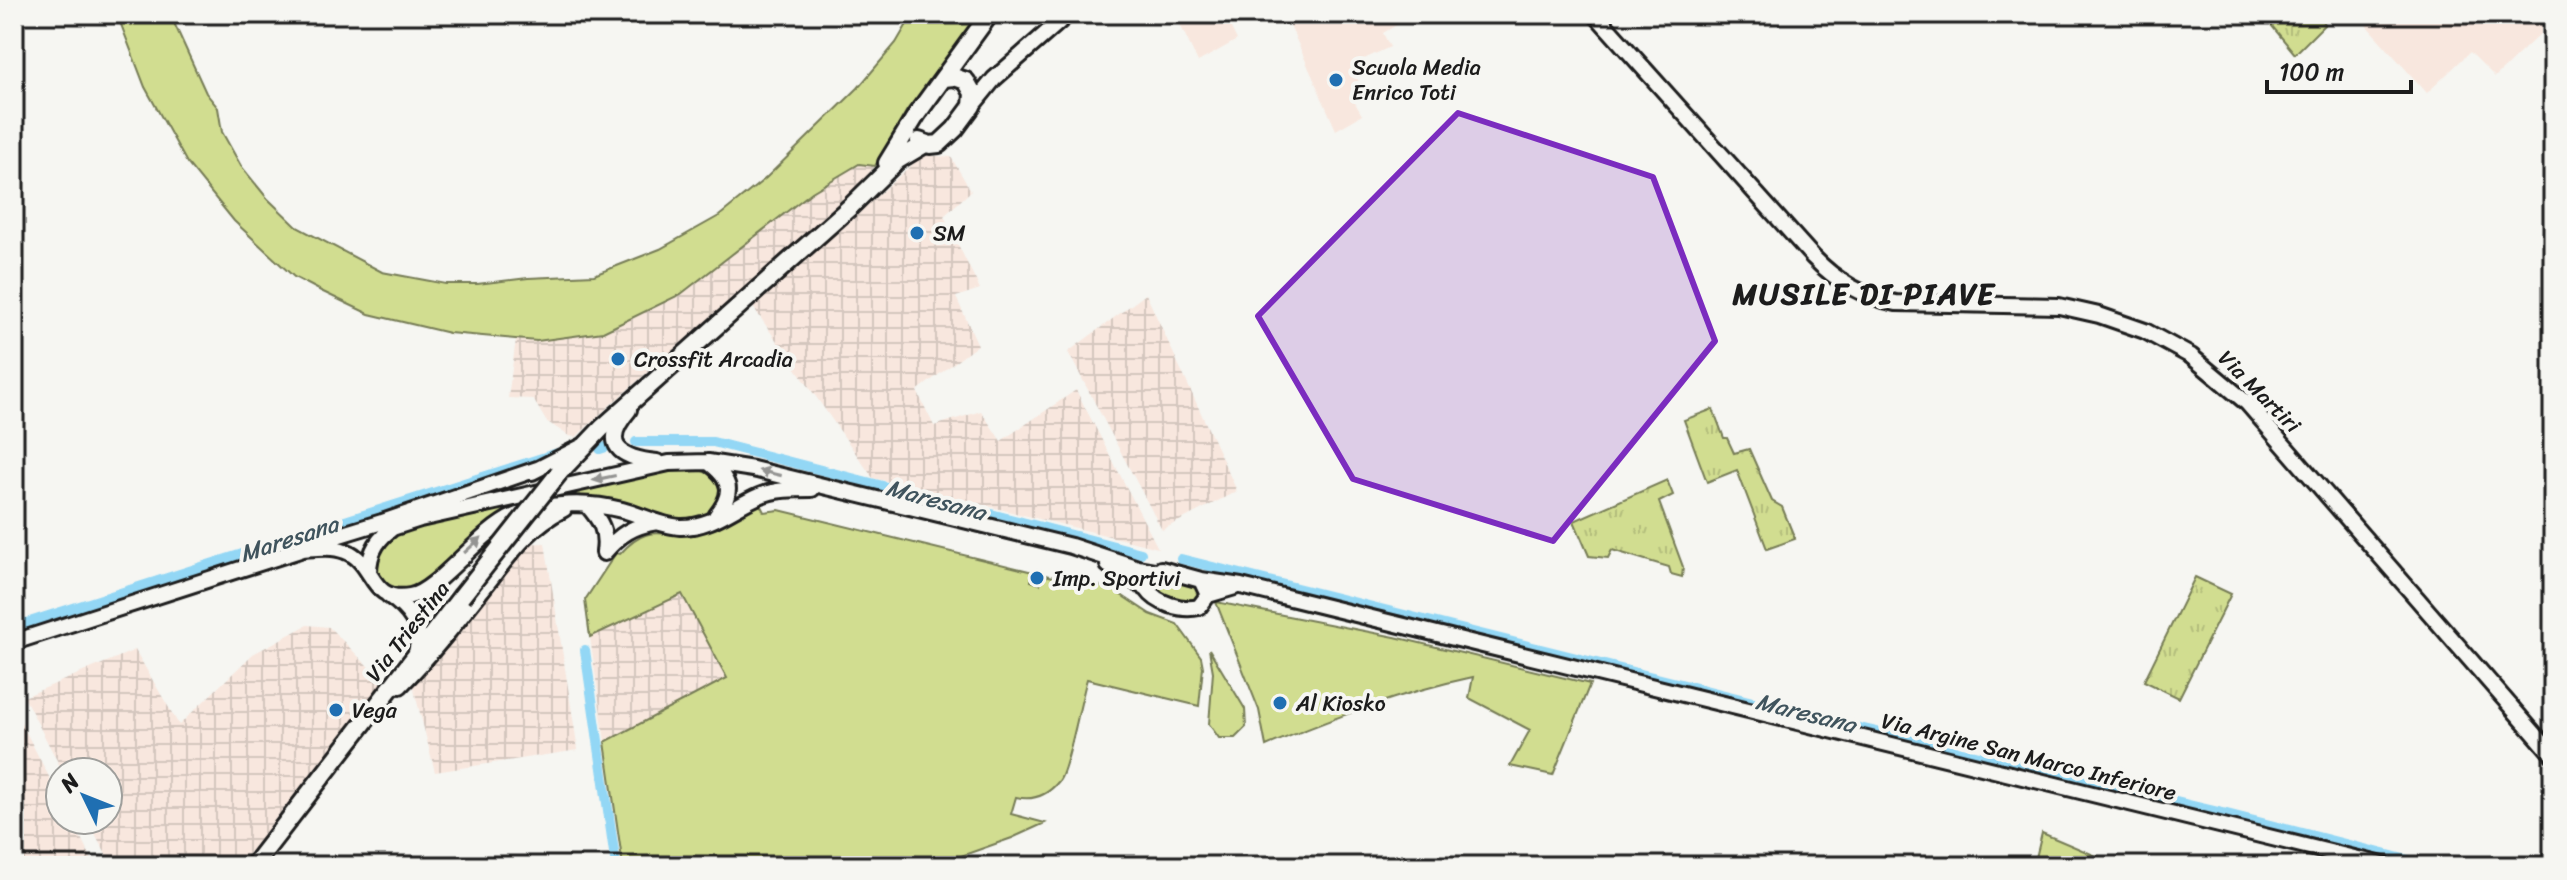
<svg xmlns="http://www.w3.org/2000/svg" width="2567" height="880" font-family="Sriracha,sans-serif">
	<style>
		.built { fill: #f8e7de }
		.industrial { fill: url(#industrial-grid) }
		.grass { fill: #d1dd90; stroke: #767c56; stroke-width: 2 }
		.park { fill: url(#park-tufts); stroke: #767c56; stroke-width: 2 }
		.lines { fill: none; stroke-linecap: round; stroke-linejoin: round }
		.canal { stroke: #93d7f5; stroke-width: 10 }
		.tertiary-casing { stroke: #1c1c1c; stroke-width: 20 }
		.secondary-casing { stroke: #1c1c1c; stroke-width: 22 }
		.tertiary { stroke: #f6f6f2; stroke-width: 14 }
		.secondary { stroke: #f6f6f2; stroke-width: 16 }
		.secondary-bridge-casing { stroke: #1c1c1c; stroke-width: 22; stroke-linecap: butt }
		.secondary-bridge { stroke: #f6f6f2; stroke-width: 16 }
		.oneway { fill: #949492 }
		.marked { fill: #7b2cbf; fill-opacity: 0.2; stroke: #7b2cbf; stroke-width: 6; stroke-linejoin: round }
		.poi-dot { fill: #1f6fb2; stroke: #f6f6f2; stroke-width: 3 }
		.labels { text-anchor: middle; stroke-width: 8; stroke-linejoin: round; paint-order: stroke }
		.poi-label { font-size: 22px; fill: #1c1c1c; stroke: #f6f6f2; text-anchor: start }
		.street-label { font-size: 22px; fill: #1c1c1c; stroke: #f6f6f2 }
		.water-label { font-size: 24px; font-style: italic; fill: #40545d; stroke: #f6f6f2 }
		.district-label { font-size: 30px; font-weight: bold; letter-spacing: 2px; fill: #1c1c1c; stroke: #f6f6f2 }
	</style>
	<defs>
		<pattern id="industrial-grid" width="8" height="8" patternUnits="userSpaceOnUse" patternTransform="scale(2)"><rect width="8" height="8" fill="#f8e7de"/><path d="M0 4h8M4 0v8" fill="none" stroke="#d4c6be"/></pattern>
		<pattern id="park-tufts" width="24" height="20" patternUnits="userSpaceOnUse" patternTransform="scale(2)"><rect width="24" height="20" fill="#d1dd90"/><path d="M3 7l-1-3M5 7V3M7 7l1-3M15 17l-1-3M17 17v-4M19 17l1-3" fill="none" stroke="#b3bd7c"/></pattern>
	</defs>
	<rect width="100%" height="100%" fill="#f6f6f2"/>
	<filter id="ink" filterUnits="userSpaceOnUse"><feTurbulence type="fractalNoise" baseFrequency=".0125" numOctaves="2"/><feDisplacementMap in="SourceGraphic" scale="16" xChannelSelector="R" yChannelSelector="G"/><feConvolveMatrix kernelMatrix="1 2 1 2 8 2 1 2 1" color-interpolation-filters="sRGB"/></filter>
	<g filter="url(#ink)">
		<!-- built -->
		<path class="built" d="M 1175,14 L 1224,14 L 1237,40 L 1198,62 Z
			M 1285,14 L 1415,14 L 1383,33 L 1390,47 L 1351,65 L 1365,95 L 1354,101 L 1362,115 L 1336,130 Z
			M 2377,14 L 2530,14 L 2546,28 L 2495,77 L 2470,52 L 2427,93 L 2366,25 Z"/>
		<!-- industrial -->
		<path class="industrial" d="M 923,155 L 951,157 L 971,191 L 944,216 L 980,289 L 956,297 L 978,345 L 917,391 L 934,426 L 981,411 L 1001,441 L 1076,390 L 1158,548 L 873,478 L 753,307 Z
			M 859,164 L 875,166 L 849,197 L 610,405 L 576,437 L 569,436 L 546,421 L 533,399 L 508,398 L 516,339 L 537,341 L 603,332 L 681,294 L 812,192 Z
			M 1146,294 L 1237,491 L 1162,530 L 1068,352 Z
			M 545,543 L 578,750 L 435,772 L 411,678 L 515,544 Z
			M 681,594 L 727,678 L 605,742 L 590,637 Z
			M 307,625 L 329,627 L 383,681 L 246,857 L 230,866 L 112,866 L 88,820 L 108,820 L 108,772 L 63,772 L 24,697 L 135,650 L 179,725 L 253,654 Z
			M 14,709 L 60,798 L 60,820 L 72,820 L 95,866 L 14,866 Z"/>
		<!-- grass -->
		<path class="grass" d="M 117,14 L 170,14 L 206,93 L 218,108 L 222,132 L 241,166 L 267,198 L 297,227 L 382,272 L 446,284 L 477,284 L 528,278 L 594,275 L 660,249 L 719,216 L 766,178 L 858,88 L 896,43 L 913,14 L 979,14 L 948,64 L 925,87 L 907,110 L 875,166 L 859,164 L 812,192 L 681,294 L 603,332 L 537,341 L 449,333 L 369,314 L 321,291 L 294,277 L 234,221 L 187,163 L 145,87 Z
			M 696,468 L 718,478 L 723,492 L 714,511 L 705,517 L 679,521 L 622,503 L 576,498 L 575,489 L 654,473 Z
			M 572,492 L 572,499 L 524,507 L 414,592 L 387,588 L 375,572 C 377,544 380,543 404,529 Z
			M 759,502 L 764,512 L 779,510 L 1033,572 L 1031,581 L 1040,584 L 1044,575 L 1112,589 L 1150,614 L 1177,624 L 1201,657 L 1203,667 L 1199,706 L 1087,679 C 1081,698 1068,770 1059,781 C 1047,796 1033,801 1016,797 L 1011,814 L 1045,823 L 1012,838 L 933,866 L 623,866 L 605,742 L 727,678 L 682,594 L 590,637 L 585,600 L 616,553 L 620,554 C 653,517 665,543 702,532 C 722,527 742,512 759,502 Z
			M 1165,575 L 1200,587 L 1200,600 C 1186,604 1163,600 1154,587 L 1155,580 Z
			M 1216,602 L 1395,637 L 1590,684 L 1553,775 L 1510,766 L 1530,730 L 1469,698 L 1473,677 C 1402,692 1333,718 1266,746 L 1259,710 Z
			M 1209,649 L 1245,709 L 1246,727 L 1235,738 L 1219,738 L 1209,724 L 1213,672 Z
			M 2042,833 L 2101,858 L 2098,866 L 2034,866 Z"/>
		<!-- park -->
		<path class="park" d="M 2262,14 L 2316,14 L 2325,24 L 2295,54 Z
			M 1713,409 L 1724,438 L 1727,438 L 1734,453 L 1749,449 L 1772,501 L 1782,507 L 1795,539 L 1767,549 L 1737,470 L 1707,482 L 1684,420 Z
			M 1667,480 L 1673,495 L 1659,502 L 1683,567 L 1682,577 L 1671,574 L 1669,567 L 1612,550 L 1608,558 L 1589,556 L 1574,521 Z
			M 2195,577 L 2231,594 L 2179,698 L 2144,681 Z"/>
		<g class="lines">
			<!-- canal -->
			<path class="canal" d="M 636,442 L 713,442 L 1141,553
				M 600,449 L 609,446
				M 1181,559 L 1804,715 L 2223,813 L 2431,866
				M 14,627 L 564,451
				M 585,650 L 616,866"/>
			<defs>
				<path id="tertiary" d="M 1595,14 L 1813,257 C 1837,282 1862,296 1896,303 L 2059,306 L 2099,315 L 2145,331 L 2191,356 L 2247,403 L 2553,755
					M 972,106 L 994,79 L 1068,14
					M 629,410 C 600,444 619,458 657,462
					M 708,462 C 732,480 734,493 716,516
					M 532,472 L 581,447
					M 587,505 C 601,521 607,531 604,552
					M 392,528 L 420,519 L 669,463 L 708,462 L 753,469 L 1071,546 L 1138,568 L 1155,571
					M 303,549 C 317,548 332,546 345,551 C 376,562 368,603 410,596 C 437,592 479,531 515,516 C 547,502 588,501 622,510 C 641,515 661,526 680,527 C 711,528 733,507 759,496 C 775,489 795,489 812,489
					M 604,553 C 620,534 633,526 657,522
					M 1108,565 L 1147,589
					M 369,573 C 369,550 379,537 397,525
					M 1201,580 L 1241,586 L 2387,866
					M 388,595 C 410,610 423,626 416,653
					M 1208,595 L 1201,580 L 1161,569 L 1149,578 L 1147,589 C 1157,604 1182,611 1199,607 L 1208,595 L 1235,587
					M 14,642 L 303,549 L 320,541 L 382,522 L 540,468
					M 400,686 C 430,656 455,624 481,591 C 506,560 527,527 564,509"/>
				<path id="secondary" d="M 919,141 L 930,145 L 939,144 L 955,129 L 972,106 L 973,93 L 966,81 L 954,77 L 944,78
					M 887,163 L 917,114 L 986,19
					M 559,473 L 602,428 L 849,208 L 898,160 L 925,144
					M 253,866 L 461,597"/>
			</defs>
			<!-- tertiary casing -->
			<use href="#tertiary" class="tertiary-casing"/>
			<!-- secondary casing -->
			<use href="#secondary" class="secondary-casing"/>
			<!-- tertiary -->
			<use href="#tertiary" class="tertiary"/>
			<!-- secondary -->
			<use href="#secondary" class="secondary"/>
			<defs>
				<path id="secondary-bridge" d="M 461,597 L 559,473"/>
			</defs>
			<!-- secondary-bridge casing -->
			<use href="#secondary-bridge" class="secondary-bridge-casing"/>
			<!-- secondary-bridge -->
			<use href="#secondary-bridge" class="secondary-bridge"/>
		</g>
		<!-- one-way arrows -->
		<defs><path id="oneway-solid" d="M-6-.8H1V-3.2L6.5 0L1 3.2V.8H-6Z" transform="scale(2)"/></defs>
		<g class="oneway">
			<use href="#oneway-solid" transform="translate(770 473) rotate(-167)"/>
			<use href="#oneway-solid" transform="translate(604 478) rotate(168)"/>
			<use href="#oneway-solid" transform="translate(473 545) rotate(-42)"/>
		</g>
	</g>
	<!-- marked area -->
	<path class="marked" d="M 1458,113 L 1653,177 L 1715,341 L 1553,541 L 1353,479 L 1258,316 Z"/>
	<!-- markers -->
	<g class="poi-dot">
		<circle cx="1336" cy="80" r="8"/>
		<circle cx="917" cy="233" r="8"/>
		<circle cx="618" cy="359" r="8"/>
		<circle cx="1037" cy="578" r="8"/>
		<circle cx="1280" cy="703" r="8"/>
		<circle cx="336" cy="710" r="8"/>
	</g>
	<g class="labels">
		<!-- poi labels -->
		<g class="poi-label">
			<text x="1352" y="75">Scuola Media<tspan x="1352" dy="25">Enrico Toti</tspan></text>
			<text x="933" y="241">SM</text>
			<text x="634" y="367">Crossfit Arcadia</text>
			<text x="1053" y="586">Imp. Sportivi</text>
			<text x="1296" y="711">Al Kiosko</text>
			<text x="352" y="718">Vega</text>
		</g>
		<!-- street labels -->
		<g class="street-label">
			<text transform="translate(2260 391) rotate(45)" y="8">Via Martiri</text>
			<text transform="translate(407 631) rotate(-52)" y="8">Via Triestina</text>
			<text transform="translate(2029 756) rotate(14)" y="8">Via Argine San Marco Inferiore</text>
		</g>
		<!-- water labels -->
		<g class="water-label">
			<text transform="translate(936 500) rotate(15)" y="8">Maresana</text>
			<text transform="translate(289 539) rotate(-18)" y="8">Maresana</text>
			<text transform="translate(1806 713) rotate(14)" y="8">Maresana</text>
		</g>
		<!-- district labels -->
		<g class="district-label">
			<text x="1864" y="304">MUSILE DI PIAVE</text>
		</g>
	</g>
	<!-- margin -->
	<rect width="2567" height="880" fill="none" stroke="#f6f6f2" stroke-width="48"/>
	<rect x="24" y="24" width="2519" height="832" fill="none" stroke="#1c1c1c" stroke-width="3" filter="url(#ink)"/>
	<!-- north arrow -->
	<g transform="translate(84 796) rotate(313)"><circle r="38" fill="#f6f6f2" stroke="#9f9f9c" stroke-width="2"/>
	<path d="M0-6L14 30L0 20L-14 30Z" fill="#1f6fb2"/>
	<text y="-12" font-size="22" font-weight="bold" text-anchor="middle" fill="#1c1c1c">N</text>
	</g>
	<!-- scale -->
	<path d="M2267 80v12h144v-12" fill="none" stroke="#1c1c1c" stroke-width="4"/>
	<text x="2279" y="80" font-size="24" fill="#1c1c1c" stroke="#f6f6f2" stroke-width="6" paint-order="stroke">100 m</text>
</svg>
